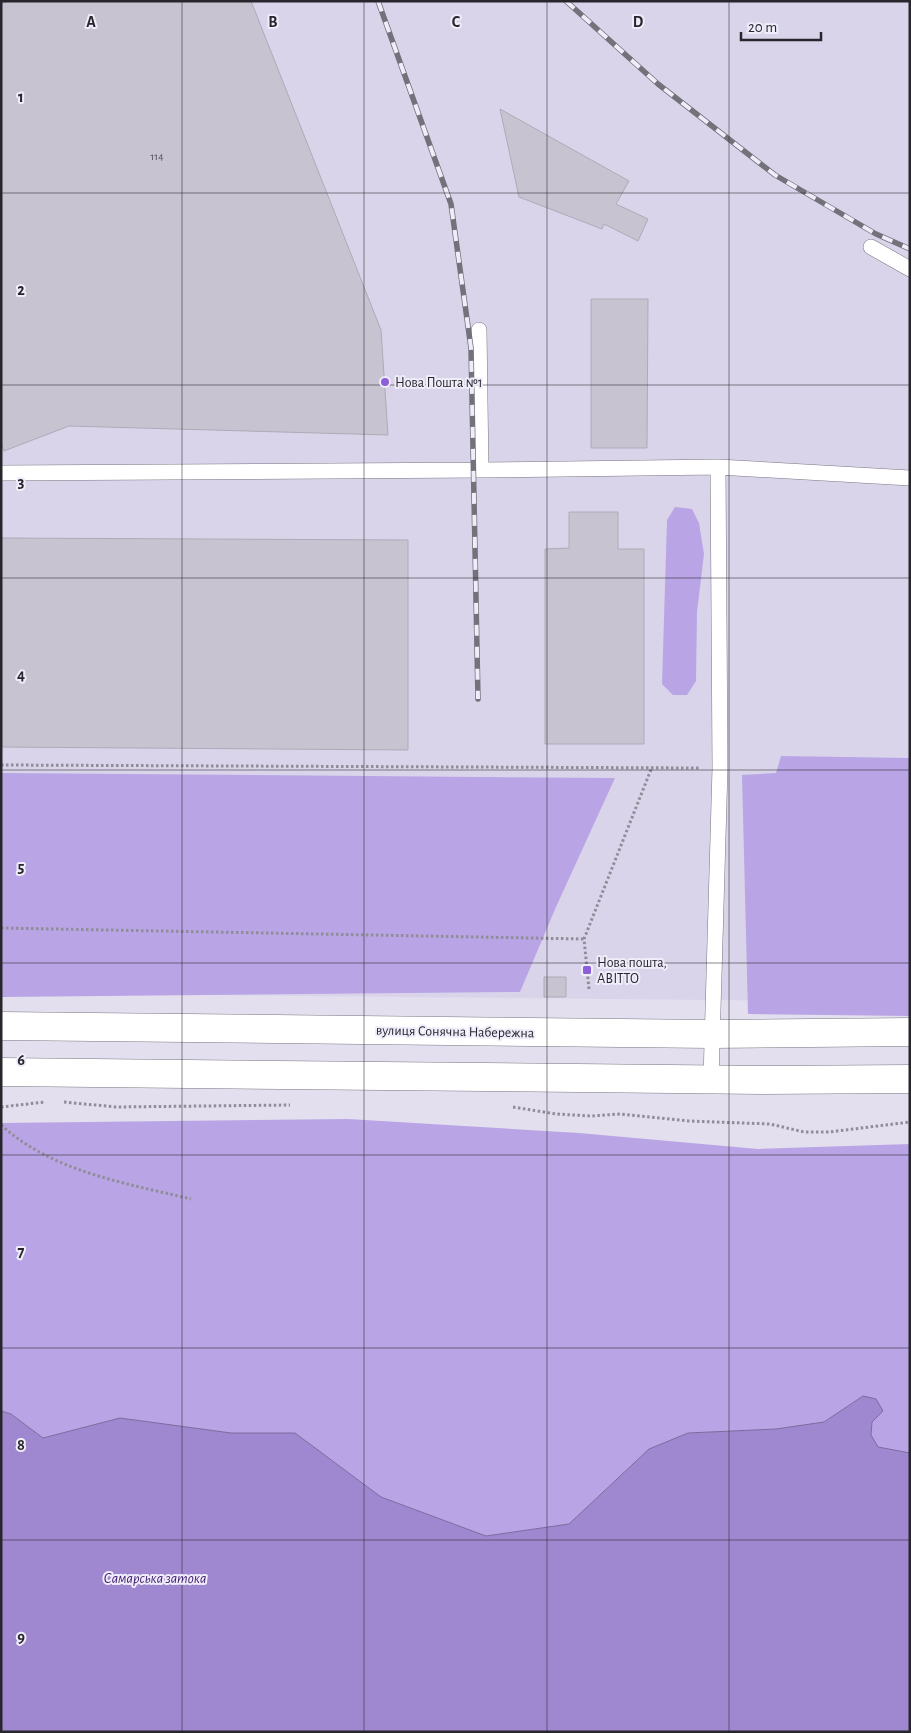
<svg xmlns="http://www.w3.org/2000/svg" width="911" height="1733" font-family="'Alegreya Sans',sans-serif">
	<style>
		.built { fill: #dad4ea }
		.green { fill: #b9a5e5 }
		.water { fill: #9f88cf; stroke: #7b6b9e }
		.building { fill: #c7c3d1; stroke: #aeaab8 }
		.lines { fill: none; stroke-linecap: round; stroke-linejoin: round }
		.service-casing { stroke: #7a7683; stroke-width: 16 }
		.primary-casing { stroke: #7a7683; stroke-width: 29 }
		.path { stroke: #908d98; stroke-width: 3; stroke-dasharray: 2.5 2.5; stroke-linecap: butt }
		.service { stroke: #fff; stroke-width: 15 }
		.primary { stroke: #fff; stroke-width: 28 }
		.rail-casing { stroke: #73717a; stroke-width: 5.5 }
		.rail { stroke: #f0edfb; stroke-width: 4; stroke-dasharray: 11; stroke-linecap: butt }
		.grid { fill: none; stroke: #28262c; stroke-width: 1; stroke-opacity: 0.55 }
		.poi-dot { fill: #8c5ed7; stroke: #f0edfb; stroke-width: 2 }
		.labels { text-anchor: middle; stroke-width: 4; stroke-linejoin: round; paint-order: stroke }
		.number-label { font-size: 11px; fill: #504d55 }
		.poi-label { font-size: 14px; fill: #28262c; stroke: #f0edfb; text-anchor: start }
		.street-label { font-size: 14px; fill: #28262c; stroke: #f0edfb }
		.water-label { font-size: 15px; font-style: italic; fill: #3f1b6e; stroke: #f0edfb }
		.grid-label { font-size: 16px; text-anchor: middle; font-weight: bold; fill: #28262c; stroke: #f0edfb; stroke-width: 4; stroke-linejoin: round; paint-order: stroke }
	</style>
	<rect width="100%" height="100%" fill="#e3dfee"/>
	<!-- built -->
	<path class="built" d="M 1,1 L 910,1 L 910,1002 L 1,993 Z"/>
	<!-- green -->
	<path class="green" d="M 675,507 L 692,509 L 699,523 L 704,554 L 697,612 L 696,681 L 687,695 L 673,695 L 662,684 L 667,520 Z
		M 781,756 L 910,758 L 910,1016 L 748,1014 L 742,775 L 776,773 Z
		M 1,773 L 615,778 L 556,907 L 520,992 L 1,997 Z
		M 348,1119 L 579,1133 L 758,1149 L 910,1144 L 910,1453 L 878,1448 L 871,1435 L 872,1422 L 863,1396 L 824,1422 L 776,1429 L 688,1433 L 649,1449 L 569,1524 L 486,1536 L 381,1497 L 295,1433 L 231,1433 L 120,1418 L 43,1438 L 11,1414 L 1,1411 L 1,1123 Z"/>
	<!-- water -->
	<path class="water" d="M 863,1396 L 876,1399 L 883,1411 L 872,1422 L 871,1435 L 878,1447 L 910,1453 L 910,1732 L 1,1732 L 1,1411 L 11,1414 L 43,1438 L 120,1418 L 231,1433 L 295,1433 L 381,1497 L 486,1536 L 569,1524 L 649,1449 L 688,1433 L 776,1429 L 824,1422 Z"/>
	<!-- building -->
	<path class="building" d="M 9,1 L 251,1 L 381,330 L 388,435 L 69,426 L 4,451 L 1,443 L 1,4 Z
		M 500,109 L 629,181 L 616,204 L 648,219 L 638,241 L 604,224 L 602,229 L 519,197 Z
		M 591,299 L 648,299 L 647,448 L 591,448 Z
		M 569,512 L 618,512 L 618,549 L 644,549 L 644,744 L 545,744 L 545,549 L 569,548 Z
		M 1,538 L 408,540 L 408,750 L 1,747 Z
		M 544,977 L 566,977 L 566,997 L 544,997 Z"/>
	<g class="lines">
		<defs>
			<path id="service" d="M 871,247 L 910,269
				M 479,330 L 481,470 L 718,467
				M 1,473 L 481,470
				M 711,1079 L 720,768 L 718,467 L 910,478"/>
			<path id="primary" d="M 1,1026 L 711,1034 L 910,1032
				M 1,1072 L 763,1080 L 910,1079"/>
		</defs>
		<!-- service casing -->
		<use href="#service" class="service-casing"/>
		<!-- primary casing -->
		<use href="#primary" class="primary-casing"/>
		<!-- path -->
		<path class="path" d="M 1,765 L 700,768
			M 1,928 L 584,939
			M 589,989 L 584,939 L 652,767
			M 64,1102 L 116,1107 L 290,1105
			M 1,1107 L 45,1102
			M 513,1107 L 556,1114 L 591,1116 L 620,1114 L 689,1121 L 770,1124 L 804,1132 L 829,1132 L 910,1122
			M 1,1125 C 53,1172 125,1183 191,1199"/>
		<!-- service -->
		<use href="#service" class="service"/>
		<!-- primary -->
		<use href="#primary" class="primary"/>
		<defs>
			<path id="rail" d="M 378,1 L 451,204 L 471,348 L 478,699
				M 566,1 L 658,84 L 775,175 L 876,234 L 910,249"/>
		</defs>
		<!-- rail casing -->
		<use href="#rail" class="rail-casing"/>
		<!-- rail -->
		<use href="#rail" class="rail"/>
	</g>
	<!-- grid -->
	<path class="grid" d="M 182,1 L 182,1732M 364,1 L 364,1732M 547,1 L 547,1732M 729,1 L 729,1732M 1,193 L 910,193M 1,385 L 910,385M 1,578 L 910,578M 1,770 L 910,770M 1,963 L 910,963M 1,1155 L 910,1155M 1,1348 L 910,1348M 1,1540 L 910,1540"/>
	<!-- markers -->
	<g class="poi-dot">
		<circle cx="385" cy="382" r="5"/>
		<rect x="582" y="965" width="10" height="10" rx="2.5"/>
	</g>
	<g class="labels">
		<!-- number labels -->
		<g class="number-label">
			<text x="157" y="160">114</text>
		</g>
		<!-- poi labels -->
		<g class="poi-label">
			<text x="395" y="387">Нова Пошта №1</text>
			<text x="597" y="967">Нова пошта,<tspan x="597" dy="16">АВІТТО</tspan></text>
		</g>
		<!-- street labels -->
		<g class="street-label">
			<text transform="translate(455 1031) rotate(1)" y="5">вулиця Сонячна Набережна</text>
		</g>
		<!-- water labels -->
		<g class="water-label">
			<text x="155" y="1583">Самарська затока</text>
		</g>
	</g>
	<g class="grid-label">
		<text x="91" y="27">A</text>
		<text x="273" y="27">B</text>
		<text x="456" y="27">C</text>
		<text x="638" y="27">D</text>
		<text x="21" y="102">1</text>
		<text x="21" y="295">2</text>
		<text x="21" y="487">3</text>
		<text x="21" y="680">4</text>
		<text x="21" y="872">5</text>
		<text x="21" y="1065">6</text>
		<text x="21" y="1257">7</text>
		<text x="21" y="1450">8</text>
		<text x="21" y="1642">9</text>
	</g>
	<!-- border -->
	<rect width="911" height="1733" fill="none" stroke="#28262c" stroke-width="5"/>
	<!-- scale -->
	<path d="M741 32v8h80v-8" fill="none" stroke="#28262c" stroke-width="2.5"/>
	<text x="748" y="32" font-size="15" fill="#28262c" stroke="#f0edfb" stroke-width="4" paint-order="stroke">20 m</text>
</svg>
